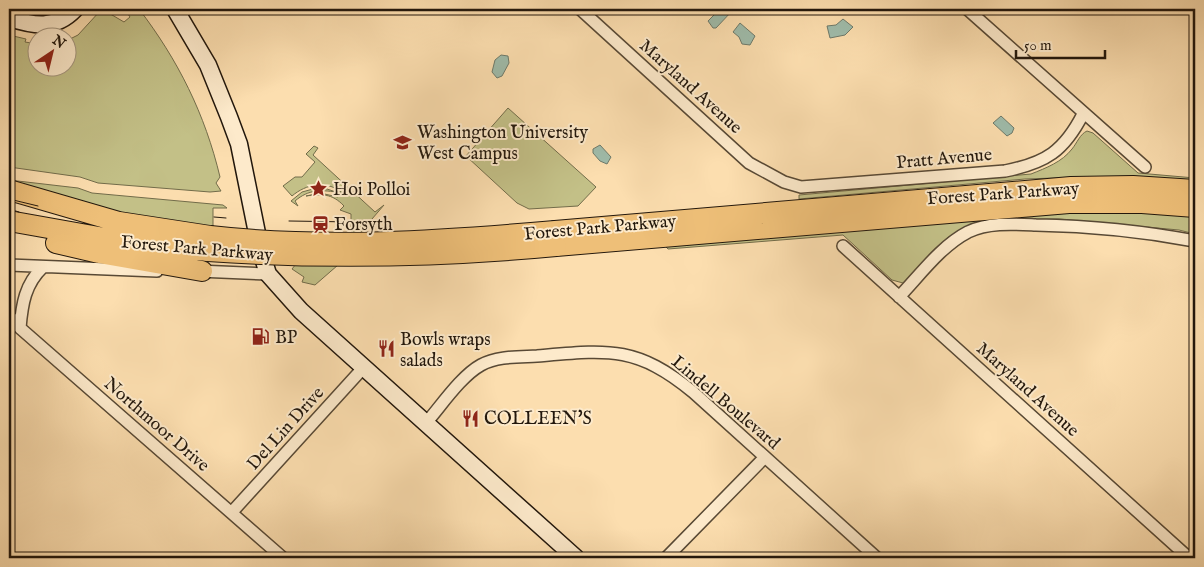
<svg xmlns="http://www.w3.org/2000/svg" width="1204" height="567" font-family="'IM FELL English',serif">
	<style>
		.green { fill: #c3c087; stroke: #726c4a }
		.water { fill: #9fbcab; stroke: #6d7a6b }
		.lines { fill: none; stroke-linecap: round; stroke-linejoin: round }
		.street-casing { stroke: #584935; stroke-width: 14 }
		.secondary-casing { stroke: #22170c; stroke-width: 19 }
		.highway-casing { stroke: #22170c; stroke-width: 22 }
		.street { stroke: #fdeacb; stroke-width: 11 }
		.secondary { stroke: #fdeacb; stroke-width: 16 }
		.highway { stroke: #eebf78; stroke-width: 20 }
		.tram { stroke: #22170c; stroke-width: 1 }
		.highway-bridge-casing { stroke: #22170c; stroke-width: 22; stroke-linecap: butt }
		.highway-bridge { stroke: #eebf78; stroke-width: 20 }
		.labels { text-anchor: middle; stroke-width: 4; stroke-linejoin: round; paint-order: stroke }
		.street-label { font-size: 18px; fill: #22170c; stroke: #fdeacb }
		.poi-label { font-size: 18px; fill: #22170c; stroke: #fdeacb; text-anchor: start }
	</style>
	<rect width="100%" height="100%" fill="#fcdeaf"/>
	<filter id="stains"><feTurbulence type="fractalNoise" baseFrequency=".004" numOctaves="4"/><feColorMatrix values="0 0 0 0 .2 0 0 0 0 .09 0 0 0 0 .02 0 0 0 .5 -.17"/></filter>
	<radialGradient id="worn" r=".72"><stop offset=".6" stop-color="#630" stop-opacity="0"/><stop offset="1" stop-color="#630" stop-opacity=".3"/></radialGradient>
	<!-- green -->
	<path class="green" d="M 128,9 L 133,12 L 139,9 C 178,60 205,114 220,177 L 216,183 L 221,191 L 210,192 L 98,183 L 80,177 L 9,167 L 9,35 L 26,39 L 25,42 L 37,44 L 38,68 L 68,68 L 68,40 L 78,35 L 100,11 L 107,12 L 124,22 L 130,17 L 126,11 Z
		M 508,108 L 596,187 L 578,206 L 529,209 L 517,203 L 466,156 Z
		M 1087,131 L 1093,133 L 1138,173 L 1195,178 L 1195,183 L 1124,177 L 1083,177 L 1025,179 L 799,199 L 799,195 L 1031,174 C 1046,168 1062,162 1072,149 C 1077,143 1080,134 1087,131 Z
		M 314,146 L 318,148 L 313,155 L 375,212 L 384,205 L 360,233 L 351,233 L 351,214 L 340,210 L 344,206 C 332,193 321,194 306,196 L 320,193 L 338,197 L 341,192 C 326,180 306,184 292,196 L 283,186 L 295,177 L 302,177 L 315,162 L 306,154 Z
		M 9,180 L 78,188 L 92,193 L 223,205 L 227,208 L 213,208 L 213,227 L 125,215 Z
		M 313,189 L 327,189 L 336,192 C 321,190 309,189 295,201 L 298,206 L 291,201 L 302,192 Z
		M 1058,212 L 1195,213 L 1195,234 L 1179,230 L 1059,219 L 988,220 L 966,227 L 947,238 L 903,283 L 892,280 L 843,235 L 668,249 L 663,244 Z
		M 296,264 L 338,265 L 315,285 L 302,282 L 304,277 L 292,269 Z"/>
	<!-- water -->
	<path class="water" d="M 720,9 L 732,11 L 716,28 L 713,28 L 708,21 Z
		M 843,19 L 853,27 L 845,35 L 830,38 L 827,26 L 836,25 Z
		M 740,23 L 755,36 L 750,45 L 742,44 L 739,37 L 733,32 Z
		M 501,55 L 508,56 L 509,63 L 502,76 L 497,78 L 492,72 L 495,60 Z
		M 1001,116 L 1014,128 L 1012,133 L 1007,136 L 993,123 Z
		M 600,145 L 611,157 L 607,164 L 600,161 L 593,153 L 593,149 Z"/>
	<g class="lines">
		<defs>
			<path id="street" d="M 580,9 L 749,163 L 784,182 L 801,187 L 1005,171 C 1046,163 1064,151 1083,114
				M 967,9 L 1145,167
				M 843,246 L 1189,558
				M 9,265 L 157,271
				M 198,271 L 268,274
				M 899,297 C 920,275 941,246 968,232 C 989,222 1014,224 1036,225 C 1090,226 1142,231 1195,241
				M 9,315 L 20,328 L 283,558
				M 20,328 C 22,304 25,284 43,267
				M 426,423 C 441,406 461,376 481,365 C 497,356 519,357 537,356 C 607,350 636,345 693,392 L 877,558
				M 232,512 L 364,367
				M 666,558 L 765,457"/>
			<path id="secondary" d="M 175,9 L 208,65 L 229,117 L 239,144 L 260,248 L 268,274 L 301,311 L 576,558
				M 9,18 C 34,26 55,30 75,9"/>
			<path id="highway" d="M 9,190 L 119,222 L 210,236
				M 9,221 L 110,239 L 208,251
				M 555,231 L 1071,187 L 1133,186 L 1195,190
				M 56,243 L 99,253 L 202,271
				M 556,246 L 1069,203 L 1142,203 L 1195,207"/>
		</defs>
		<!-- street casing -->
		<use href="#street" class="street-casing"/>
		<!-- secondary casing -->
		<use href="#secondary" class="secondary-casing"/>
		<!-- highway casing -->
		<use href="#highway" class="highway-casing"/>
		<!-- street -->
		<use href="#street" class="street"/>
		<!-- secondary -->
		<use href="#secondary" class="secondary"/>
		<!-- highway -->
		<use href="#highway" class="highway"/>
		<!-- tram -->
		<path class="tram" d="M 9,199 L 38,206
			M 9,209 L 19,212
			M 214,217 L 226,218
			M 289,221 L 354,222"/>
		<defs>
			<path id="highway-bridge" d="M 210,236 C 324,249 440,241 555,231
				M 208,251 C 325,259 439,257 556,246"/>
		</defs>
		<!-- highway-bridge casing -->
		<use href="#highway-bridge" class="highway-bridge-casing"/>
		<!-- highway-bridge -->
		<use href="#highway-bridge" class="highway-bridge"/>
	</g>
	<!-- icons -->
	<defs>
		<symbol id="university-bare" viewBox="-9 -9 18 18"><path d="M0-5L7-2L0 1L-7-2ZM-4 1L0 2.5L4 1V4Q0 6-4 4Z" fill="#8f2418" stroke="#fdeacb" stroke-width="2.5" paint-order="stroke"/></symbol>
		<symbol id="sight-bare" viewBox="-9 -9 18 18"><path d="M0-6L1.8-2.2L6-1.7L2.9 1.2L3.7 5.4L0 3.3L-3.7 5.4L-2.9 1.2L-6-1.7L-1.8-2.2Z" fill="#8f2418" stroke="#fdeacb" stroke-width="2.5" paint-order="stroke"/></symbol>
		<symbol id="station-bare" viewBox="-9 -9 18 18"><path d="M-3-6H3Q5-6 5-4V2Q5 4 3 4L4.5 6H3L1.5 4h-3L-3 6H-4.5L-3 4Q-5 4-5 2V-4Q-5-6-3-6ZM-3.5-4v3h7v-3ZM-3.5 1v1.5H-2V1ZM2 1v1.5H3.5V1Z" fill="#8f2418" stroke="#fdeacb" stroke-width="2.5" paint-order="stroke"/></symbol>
		<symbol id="fuel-bare" viewBox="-9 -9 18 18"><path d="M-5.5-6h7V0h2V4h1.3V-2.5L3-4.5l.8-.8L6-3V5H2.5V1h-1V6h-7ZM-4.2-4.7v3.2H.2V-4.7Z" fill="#8f2418" stroke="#fdeacb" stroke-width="2.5" paint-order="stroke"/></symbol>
		<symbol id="restaurant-bare" viewBox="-9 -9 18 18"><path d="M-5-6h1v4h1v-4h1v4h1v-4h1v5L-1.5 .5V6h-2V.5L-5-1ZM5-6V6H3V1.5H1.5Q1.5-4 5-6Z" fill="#8f2418" stroke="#fdeacb" stroke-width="2.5" paint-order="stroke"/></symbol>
	</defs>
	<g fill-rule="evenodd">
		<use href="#university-bare" x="390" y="130" width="25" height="25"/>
		<use href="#sight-bare" x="306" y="176" width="25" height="25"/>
		<use href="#station-bare" x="308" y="212" width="25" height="25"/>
		<use href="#fuel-bare" x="248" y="324" width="25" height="25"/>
		<use href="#restaurant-bare" x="374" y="336" width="25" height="25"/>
		<use href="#restaurant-bare" x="458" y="406" width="25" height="25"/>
	</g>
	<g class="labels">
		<!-- street labels -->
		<g class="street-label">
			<text transform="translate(691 86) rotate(42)" y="6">Maryland Avenue</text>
			<text transform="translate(944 158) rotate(-5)" y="6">Pratt Avenue</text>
			<text transform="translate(1003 193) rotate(-4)" y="6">Forest Park Parkway</text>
			<text transform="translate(600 227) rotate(-5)" y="6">Forest Park Parkway</text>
			<text transform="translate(197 248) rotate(5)" y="6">Forest Park Parkway</text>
			<text transform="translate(1028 389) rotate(42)" y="6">Maryland Avenue</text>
			<text transform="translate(726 402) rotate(40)" y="6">Lindell Boulevard</text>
			<text transform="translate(157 424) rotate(41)" y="6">Northmoor Drive</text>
			<text transform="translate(285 428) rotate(-48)" y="6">Del Lin Drive</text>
		</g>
		<!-- poi labels -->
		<g class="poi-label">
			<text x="417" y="138">Washington University<tspan x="417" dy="21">West Campus</tspan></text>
			<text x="333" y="195">Hoi Polloi</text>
			<text x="334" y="230">Forsyth</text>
			<text x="275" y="343">BP</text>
			<text x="400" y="345">Bowls wraps<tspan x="400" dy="21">salads</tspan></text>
			<text x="484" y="424">COLLEEN'S</text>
		</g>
	</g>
	<!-- margin -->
	<rect width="1204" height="567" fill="none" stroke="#fcdeaf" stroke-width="30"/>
	<rect x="10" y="10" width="1184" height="547" fill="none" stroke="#22170c" stroke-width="2.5"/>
	<rect x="15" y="15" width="1174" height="537" fill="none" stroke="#22170c"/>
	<!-- north arrow -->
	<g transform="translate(52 52) rotate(35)"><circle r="24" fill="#fdeacb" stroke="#a5967f"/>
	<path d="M0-4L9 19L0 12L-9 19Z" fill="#8f2418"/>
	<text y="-8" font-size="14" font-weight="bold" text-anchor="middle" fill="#22170c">N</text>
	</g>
	<!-- scale -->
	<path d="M1016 50v8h89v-8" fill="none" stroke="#22170c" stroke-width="2.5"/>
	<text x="1024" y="50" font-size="15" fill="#22170c" stroke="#fdeacb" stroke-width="4" paint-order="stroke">50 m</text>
	<rect width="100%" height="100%" filter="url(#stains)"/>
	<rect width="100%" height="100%" fill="url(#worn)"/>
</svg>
